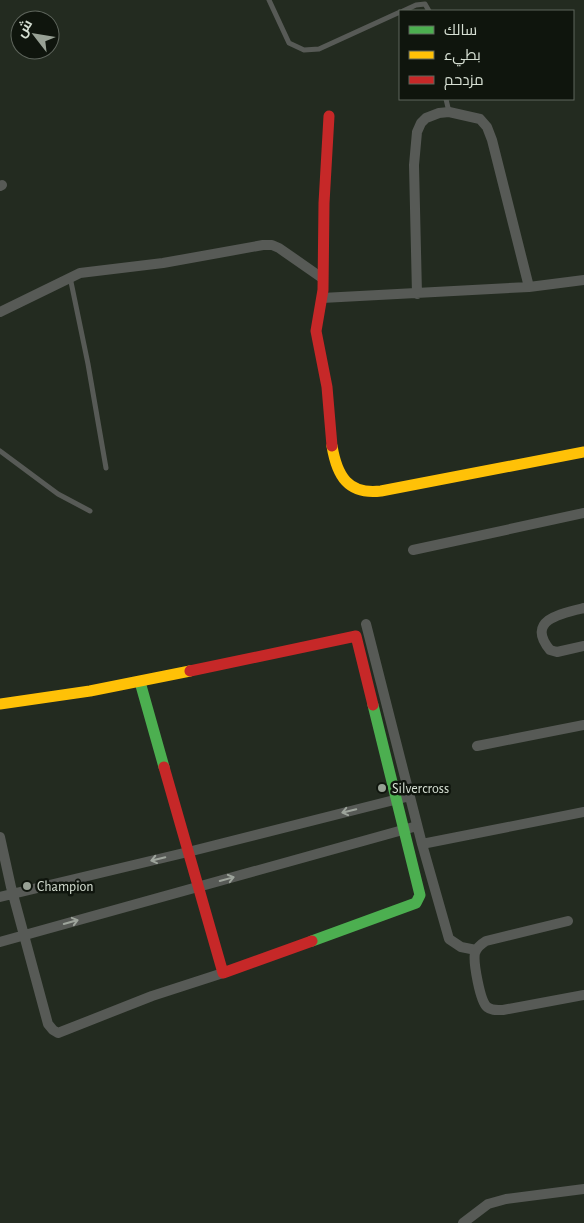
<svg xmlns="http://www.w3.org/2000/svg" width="584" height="1223" font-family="'Alegreya Sans',Cairo,sans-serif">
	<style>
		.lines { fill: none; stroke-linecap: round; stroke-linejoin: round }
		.lane { stroke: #575a56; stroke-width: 5 }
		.street { stroke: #575a56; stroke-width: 10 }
		.fast { stroke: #4caf50; stroke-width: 11 }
		.slow { stroke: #ffc107; stroke-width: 11 }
		.jam { stroke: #c62828; stroke-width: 11 }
		.oneway { stroke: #9da49b }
		.poi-dot { fill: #98a195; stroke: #0f150d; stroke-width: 2 }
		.labels { text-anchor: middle; stroke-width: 5; stroke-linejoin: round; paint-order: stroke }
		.poi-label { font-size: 14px; fill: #d7e0d4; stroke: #0f150d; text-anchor: start }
	</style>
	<rect width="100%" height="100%" fill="#232b20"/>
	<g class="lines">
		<!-- lane -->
		<path class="lane" d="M 269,0 L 289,43 L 304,50 L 319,49 L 400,12
			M 403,11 L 416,5 L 425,4 L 429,11
			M 446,99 L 449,112
			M 70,277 L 88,364 L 106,468
			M 0,451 L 58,494 L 90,511"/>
		<!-- street -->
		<path class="street" d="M 0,186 L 2,185
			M 417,294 L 414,165 L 417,132 L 421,123 L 426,118 L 439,113 L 449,112 L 480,119 L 487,127 L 492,140 L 529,287
			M 322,298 L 529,287 L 584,280
			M 0,312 L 80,273 L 163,263 L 263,245 L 272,245 L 279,248 L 322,278
			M 413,550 L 584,513
			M 584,608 C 562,613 525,620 550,650 L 557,652 L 584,646
			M 366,624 L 422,844 L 449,939 L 461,947 L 476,950
			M 477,746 L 584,725
			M 0,837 L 11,887 L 48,1024 L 53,1030 L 58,1033 L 152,996 L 223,973
			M 422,844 L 584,812
			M 0,897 L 188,852 L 410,796
			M 568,921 L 486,941 C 481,944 477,947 475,953 C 473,962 480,1001 487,1007 C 492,1011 497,1010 503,1010 L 584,995
			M 0,942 L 417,826
			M 463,1223 L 488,1204 L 506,1199 L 584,1189"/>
		<!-- fast -->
		<path class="fast" d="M 140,682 L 164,767
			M 312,941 L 416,903 L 420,895 L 373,705"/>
		<!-- slow -->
		<path class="slow" d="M 332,446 C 337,476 348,495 381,491 L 584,452
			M 0,704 L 90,691 L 190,671"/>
		<!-- jam -->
		<path class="jam" d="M 329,116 L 324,203 L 323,290 L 316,331 L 327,387 L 332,446
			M 190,671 L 356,636 L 373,705
			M 164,767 L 223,973 L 312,941"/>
	</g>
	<!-- one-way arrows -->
	<defs><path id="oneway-shaft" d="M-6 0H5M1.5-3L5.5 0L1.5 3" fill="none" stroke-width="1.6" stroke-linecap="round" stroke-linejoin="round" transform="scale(1.25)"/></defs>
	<g class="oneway">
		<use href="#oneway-shaft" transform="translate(349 811) rotate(166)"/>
		<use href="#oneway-shaft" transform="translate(158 859) rotate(167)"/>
		<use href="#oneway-shaft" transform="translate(227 879) rotate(-15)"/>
		<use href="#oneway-shaft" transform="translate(71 922) rotate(-16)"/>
	</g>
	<!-- markers -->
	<g class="poi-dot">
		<circle cx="382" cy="788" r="5"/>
		<circle cx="27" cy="886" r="5"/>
	</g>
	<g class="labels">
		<!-- poi labels -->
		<g class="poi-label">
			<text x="392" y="793">Silvercross</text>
			<text x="37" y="891">Champion</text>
		</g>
	</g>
	<!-- legend -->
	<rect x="399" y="10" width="175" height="90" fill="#0f150d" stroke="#5f665d"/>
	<rect x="409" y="26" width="25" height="8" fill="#4caf50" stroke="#5f665d"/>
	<text x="444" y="35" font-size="15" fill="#d7e0d4">سالك</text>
	<rect x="409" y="51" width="25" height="8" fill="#ffc107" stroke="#5f665d"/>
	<text x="444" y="60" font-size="15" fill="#d7e0d4">بطيء</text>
	<rect x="409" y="76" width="25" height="8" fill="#c62828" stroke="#5f665d"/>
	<text x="444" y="85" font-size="15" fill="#d7e0d4">مزدحم</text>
	<!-- north arrow -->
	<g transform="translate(35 35) rotate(301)"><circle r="24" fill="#0f150d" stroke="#5f665d"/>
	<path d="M0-4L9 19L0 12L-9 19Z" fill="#98a195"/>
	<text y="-8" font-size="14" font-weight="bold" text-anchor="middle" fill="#d7e0d4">ش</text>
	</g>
</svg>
